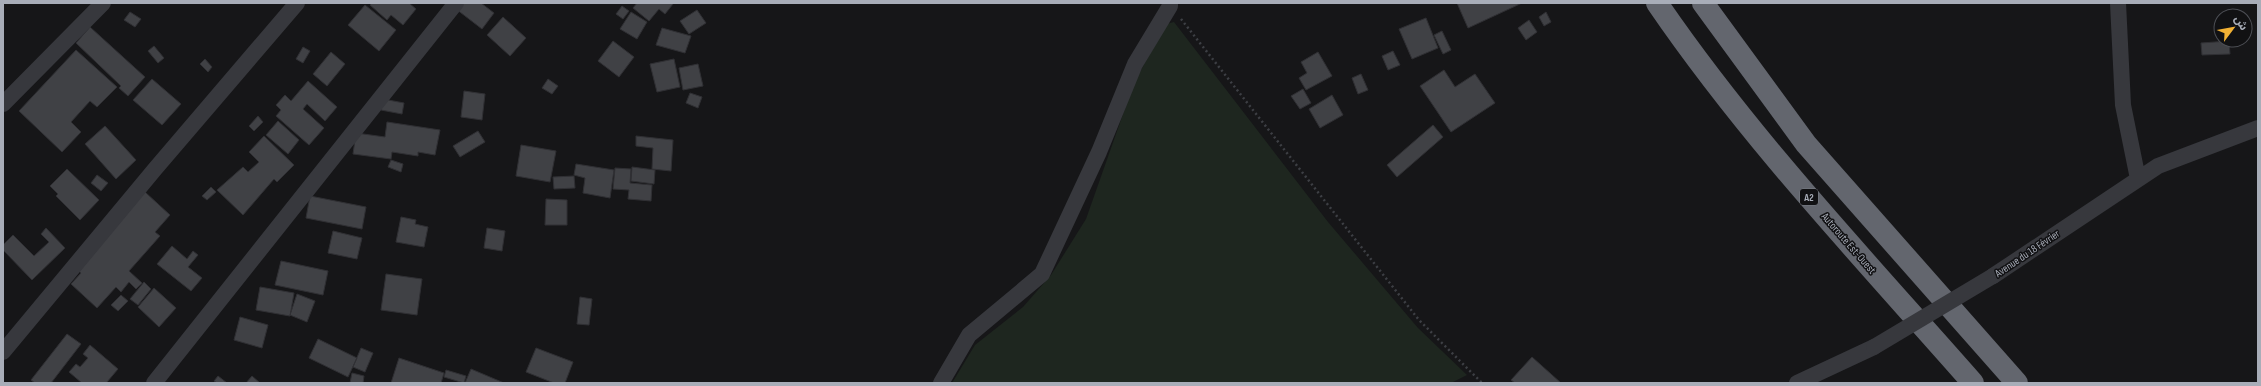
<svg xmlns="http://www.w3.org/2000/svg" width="2261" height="386" font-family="'Sofia Sans Condensed','Noto Sans Arabic',sans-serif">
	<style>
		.green { fill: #1e261f }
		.building { fill: #404145; stroke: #303034 }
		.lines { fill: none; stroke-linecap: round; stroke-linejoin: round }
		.path { stroke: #3d3f44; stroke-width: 2.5; stroke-dasharray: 2 3; stroke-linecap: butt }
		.minor { stroke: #37383d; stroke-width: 16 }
		.highway { stroke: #63666e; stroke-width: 22 }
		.minor-bridge { stroke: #37383d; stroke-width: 16 }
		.labels { text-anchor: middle; stroke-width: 3; stroke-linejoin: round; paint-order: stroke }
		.shield { fill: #111113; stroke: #7b7e86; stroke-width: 1 }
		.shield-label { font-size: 10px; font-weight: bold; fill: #a8adb8 }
		.street-label { font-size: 11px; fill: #a8adb8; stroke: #111113 }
	</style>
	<rect width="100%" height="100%" fill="#161618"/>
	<!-- green -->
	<path class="green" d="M 1174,22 L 1328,222 L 1418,328 L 1467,375 L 1451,383 L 952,383 L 975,345 L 1023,307 L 1051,275 L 1086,219 L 1134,83 L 1166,24 Z"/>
	<!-- building -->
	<path class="building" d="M 372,3 L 409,3 L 416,9 L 403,25 L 391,15 L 387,20 L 370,5 Z
		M 461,3 L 481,3 L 494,13 L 482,29 L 456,9 Z
		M 637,3 L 671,3 L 673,4 L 665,14 L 659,9 L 649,21 L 633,8 Z
		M 1457,3 L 1522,3 L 1468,28 Z
		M 365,5 L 396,30 L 379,51 L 348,25 Z
		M 622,6 L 629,11 L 623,19 L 616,14 Z
		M 697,10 L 706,23 L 689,34 L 680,21 Z
		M 130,12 L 141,19 L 135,27 L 124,20 Z
		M 631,12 L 647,22 L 637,39 L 620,29 Z
		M 1546,12 L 1551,22 L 1544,26 L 1539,17 Z
		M 503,17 L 526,38 L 510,56 L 487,35 Z
		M 1426,18 L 1438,48 L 1412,59 L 1399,29 Z
		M 1529,20 L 1537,32 L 1526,40 L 1518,28 Z
		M 90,27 L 145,77 L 128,96 L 119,88 L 121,86 L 76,43 Z
		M 662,28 L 691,36 L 685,53 L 656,45 Z
		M 1442,31 L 1451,50 L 1443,54 L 1434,35 Z
		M 613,41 L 634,57 L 619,77 L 598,61 Z
		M 2229,41 L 2230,54 L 2202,55 L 2201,43 Z
		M 154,46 L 164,58 L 158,63 L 148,51 Z
		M 303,47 L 310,51 L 303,63 L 296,59 Z
		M 76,50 L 117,87 L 97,107 L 90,101 L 71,122 L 81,132 L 62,152 L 19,111 Z
		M 1393,51 L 1400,65 L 1388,70 L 1382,56 Z
		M 331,52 L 345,64 L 327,86 L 313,74 Z
		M 1318,52 L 1332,76 L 1306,90 L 1299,78 L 1307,73 L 1301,62 Z
		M 205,59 L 212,67 L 208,72 L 200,64 Z
		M 674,59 L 680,87 L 657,92 L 650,64 Z
		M 698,64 L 703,86 L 683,90 L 679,68 Z
		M 1444,70 L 1455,87 L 1475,74 L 1495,103 L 1451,132 L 1420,86 Z
		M 1361,74 L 1368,90 L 1358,94 L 1352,78 Z
		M 152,79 L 181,104 L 162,125 L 133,100 Z
		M 548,79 L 558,86 L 552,94 L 542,88 Z
		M 308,81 L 337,107 L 325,121 L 307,104 L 303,109 L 324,128 L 309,145 L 276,116 L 281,110 L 276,105 L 285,95 L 291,101 Z
		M 1303,89 L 1311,103 L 1300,109 L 1291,96 Z
		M 464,91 L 485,94 L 482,120 L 461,117 Z
		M 690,93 L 702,97 L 698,108 L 686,103 Z
		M 1332,95 L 1343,115 L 1320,128 L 1309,109 Z
		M 383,99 L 404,103 L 402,114 L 381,110 Z
		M 258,116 L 263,122 L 254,131 L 249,126 Z
		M 278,121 L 299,140 L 288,154 L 266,135 Z
		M 387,122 L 440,130 L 435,155 L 418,152 L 418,156 L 392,152 L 391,159 L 353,154 L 356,133 L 385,137 Z
		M 1433,125 L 1443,137 L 1397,177 L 1387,165 Z
		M 105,126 L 136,160 L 116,179 L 85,144 Z
		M 478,131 L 485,142 L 460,157 L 453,146 Z
		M 264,136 L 294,165 L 277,182 L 274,179 L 243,215 L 217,190 L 243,167 L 248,172 L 259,162 L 249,152 Z
		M 636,136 L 673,140 L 671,171 L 652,169 L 653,148 L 636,146 Z
		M 521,145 L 556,151 L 550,182 L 516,176 Z
		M 391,160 L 403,164 L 401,172 L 388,167 Z
		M 576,164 L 614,170 L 610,198 L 583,193 L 585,178 L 574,175 Z
		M 632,167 L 655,170 L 654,184 L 631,181 Z
		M 615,168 L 631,169 L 630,183 L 652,185 L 651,201 L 628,199 L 629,190 L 613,189 Z
		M 67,169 L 99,200 L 80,220 L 56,196 L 58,194 L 50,186 Z
		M 97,175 L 108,183 L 101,191 L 91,183 Z
		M 574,176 L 575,188 L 554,189 L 553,177 Z
		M 211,187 L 216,192 L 207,200 L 202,196 Z
		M 145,192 L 170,215 L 155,232 L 160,236 L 129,271 L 142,283 L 136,289 L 129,282 L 121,292 L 116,287 L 97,308 L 71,284 L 81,273 L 76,268 Z
		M 310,196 L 366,207 L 362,229 L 306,218 Z
		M 546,199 L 567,200 L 567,225 L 545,225 Z
		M 401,217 L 416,220 L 415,224 L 428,227 L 424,247 L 396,242 Z
		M 46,228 L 65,248 L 32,280 L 3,250 L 3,245 L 13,235 L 34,256 L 49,242 L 41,234 Z
		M 487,228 L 505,231 L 502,251 L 484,248 Z
		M 333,231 L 362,238 L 357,259 L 328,253 Z
		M 172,246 L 187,259 L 193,251 L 198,255 L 188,267 L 202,278 L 191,291 L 157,264 Z
		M 281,261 L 328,271 L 323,295 L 275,285 Z
		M 386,274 L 422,279 L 417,315 L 381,310 Z
		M 144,282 L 151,289 L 138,305 L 130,299 Z
		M 260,287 L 294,293 L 290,316 L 256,310 Z
		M 154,288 L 176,308 L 159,327 L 138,307 Z
		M 297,294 L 315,301 L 307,322 L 290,315 Z
		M 121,295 L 128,301 L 118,311 L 111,305 Z
		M 580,297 L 592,299 L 589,325 L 577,324 Z
		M 240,317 L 268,325 L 262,348 L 234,340 Z
		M 67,334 L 81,344 L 51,383 L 35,383 L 31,380 Z
		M 318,339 L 357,358 L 348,377 L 309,358 Z
		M 90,345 L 118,369 L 107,382 L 108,383 L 82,383 L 69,372 L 76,364 L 80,367 L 88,358 L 83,354 Z
		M 361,348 L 373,353 L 365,372 L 353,367 Z
		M 536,348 L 573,362 L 565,383 L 554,383 L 526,372 Z
		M 1532,357 L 1561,383 L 1515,383 L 1511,380 Z
		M 399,358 L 444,373 L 441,383 L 391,383 Z
		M 471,369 L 504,383 L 465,383 Z
		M 446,370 L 466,376 L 464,383 L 444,377 Z
		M 352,373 L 364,376 L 363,383 L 350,383 Z
		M 218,376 L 227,383 L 217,383 L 214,381 Z
		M 252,376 L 260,383 L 246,383 Z"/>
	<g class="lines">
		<!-- path -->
		<path class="path" d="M 1181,19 L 1419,320 L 1482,383"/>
		<!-- minor -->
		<path class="minor" d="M 2118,3 L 2123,105 L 2138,179
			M 3,104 L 103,3
			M 1993,276 L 2158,166 L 2258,128
			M 3,352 L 155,169 L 297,3
			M 154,383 L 456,3
			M 941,383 L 969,335 L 1042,274 L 1099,152 L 1135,64 L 1170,6 L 1170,3
			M 1797,383 L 1874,347"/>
		<!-- highway -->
		<path class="highway" d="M 1657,3 C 1750,139 1864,259 1973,383
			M 1703,3 L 1806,144 L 2017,383"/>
		<!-- minor-bridge -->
		<path class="minor-bridge" d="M 1874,347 L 1993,276"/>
	</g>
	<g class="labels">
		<!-- shield labels -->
		<rect class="shield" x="1800" y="189" width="18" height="16" rx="3"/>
		<g class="shield-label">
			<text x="1809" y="201">A2</text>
		</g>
		<!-- street labels -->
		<g class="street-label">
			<text transform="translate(1849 243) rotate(49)" y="4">Autoroute Est-Ouest</text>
			<text transform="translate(2027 253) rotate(-34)" y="4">Avenue du 18 Février</text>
		</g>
	</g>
	<!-- border -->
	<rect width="2261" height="386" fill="none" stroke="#a8adb8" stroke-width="8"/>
	<!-- north arrow -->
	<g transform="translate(2233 28) rotate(58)"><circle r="19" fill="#111113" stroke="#4d4f55"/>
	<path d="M0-3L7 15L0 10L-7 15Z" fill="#f2b134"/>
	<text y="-6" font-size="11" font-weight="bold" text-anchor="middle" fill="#a8adb8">ش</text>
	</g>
</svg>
